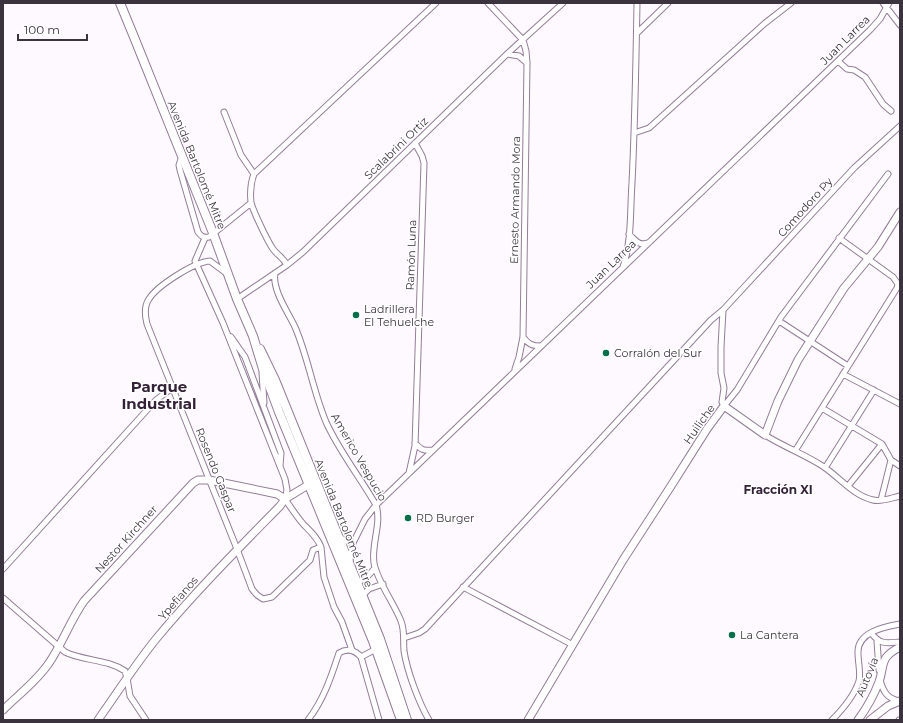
<svg xmlns="http://www.w3.org/2000/svg" width="903" height="723" font-family="Montserrat,sans-serif">
	<style>
		.lines { fill: none; stroke-linecap: round; stroke-linejoin: round }
		.street-casing { stroke: #927e97; stroke-width: 7 }
		.secondary-casing { stroke: #927e97; stroke-width: 9 }
		.primary-casing { stroke: #927e97; stroke-width: 10 }
		.street { stroke: #fff; stroke-width: 5 }
		.secondary { stroke: #fff; stroke-width: 7 }
		.primary { stroke: #fff; stroke-width: 8 }
		.poi-dot { fill: #016f47; stroke: #fff; stroke-width: 1.5 }
		.labels { text-anchor: middle; stroke-width: 3; stroke-linejoin: round; paint-order: stroke }
		.street-label { font-size: 11px; fill: #3b333d; stroke: #fff }
		.poi-label { font-size: 11px; fill: #3b333d; stroke: #fff; text-anchor: start }
		.neighbourhood-label { font-size: 12px; font-weight: bold; fill: #342338; stroke: #fff }
		.district-label { font-size: 15px; font-weight: bold; fill: #342338; stroke: #fff }
	</style>
	<rect width="100%" height="100%" fill="#fef9ff"/>
	<g class="lines">
		<defs>
			<path id="street" d="M 488,3 L 523,40 L 526,51 L 527,63 L 523,337 L 519,357 L 515,369
				M 883,3 L 900,25
				M 637,33 L 668,3
				M 507,54 L 519,56 L 527,63
				M 838,61 L 847,69 L 854,70 L 865,77 L 883,104 L 891,111
				M 224,112 L 241,155 L 254,174 C 251,182 250,193 251,202 C 252,209 268,242 273,249 C 278,256 282,256 287,265
				M 634,133 L 649,128 L 764,24 L 791,3
				M 182,156 L 179,165 L 180,170 L 198,232 C 201,236 203,238 209,237 L 251,203
				M 254,174 L 436,3
				M 888,174 L 781,317 L 737,390 L 724,406 L 722,402 L 724,388 L 721,373 L 721,347 L 723,310 L 854,168 L 900,126
				M 629,234 C 635,240 639,246 647,243
				M 205,238 L 195,261 L 223,323 L 285,479 L 287,490 L 285,499 C 291,508 297,517 304,525 C 311,532 317,537 321,547 L 324,577 L 334,607 L 342,622 L 352,650
				M 623,267 C 632,241 630,210 632,183 C 635,123 636,63 637,3
				M 226,273 L 210,261 C 194,262 157,286 149,299 C 144,306 145,316 147,324 L 237,549 L 252,589 L 257,595 L 263,599 L 272,597 L 310,560 L 313,550 L 321,547
				M 275,273 C 272,290 288,312 295,327 C 308,357 313,391 326,422 C 339,451 360,477 376,505 C 382,524 371,544 374,563 C 377,581 394,603 401,621 C 405,631 403,641 404,651 C 407,671 419,703 429,720
				M 237,299 L 287,265 L 303,252 L 507,54 L 563,3
				M 779,321 L 848,366
				M 231,337 L 245,357 L 281,453 L 280,466
				M 523,337 C 528,344 532,346 541,346
				M 262,373 L 264,403
				M 843,374 L 900,404
				M 822,408 L 882,444 L 891,460 L 900,466
				M 765,435 C 784,447 806,455 824,467 C 840,478 854,496 873,500 C 882,502 891,498 900,496
				M 415,443 C 421,450 424,451 433,450
				M 795,451 L 897,288 L 898,284 L 893,277 L 839,238
				M 825,468 L 874,390
				M 409,473 L 415,446 L 424,163 L 422,156 L 415,143
				M 848,486 L 882,444
				M 881,500 L 891,460
				M 340,537 L 345,541 L 355,539 L 353,543 L 350,560
				M 355,539 L 365,519 L 376,505 L 870,30 L 880,19 L 889,3
				M 3,569 L 156,400 L 172,388
				M 356,583 L 366,578 L 375,568
				M 463,587 L 573,645
				M 362,596 L 369,589 L 383,584
				M 3,598 L 65,652 C 83,661 107,659 125,671 L 127,678 L 130,696 L 146,720
				M 871,633 C 881,645 885,643 900,642
				M 404,638 L 419,633 L 425,629 L 711,320 L 723,310
				M 877,641 L 879,670
				M 361,657 L 376,649
				M 880,680 C 883,691 887,699 900,701
				M 308,720 C 324,699 331,677 339,653 C 347,648 355,650 361,657 L 379,720
				M 832,720 C 843,709 854,696 859,681 C 861,672 858,663 858,653 C 857,632 884,627 900,624
				M 899,720 L 900,720"/>
			<path id="secondary" d="M 3,710 C 18,695 37,681 49,663 C 62,644 70,621 84,601 L 193,483 L 198,480 L 209,480 L 277,494 L 285,499
				M 98,720 C 117,693 135,665 156,639 C 195,592 238,549 280,506 L 285,499 L 308,485
				M 528,720 L 623,560 L 671,486 L 707,429 L 724,406 L 765,435 L 778,401 L 798,360 L 844,288 L 878,247 L 900,212
				M 858,720 C 866,709 874,695 879,682 C 885,664 879,658 900,647
				M 870,720 L 888,706 L 900,701"/>
			<path id="primary" d="M 120,3 L 134,37 L 213,233 L 237,299 L 253,336 L 263,369 L 279,412 L 373,641 L 401,720
				M 260,349 L 275,380 L 380,639 L 407,720"/>
		</defs>
		<!-- street casing -->
		<use href="#street" class="street-casing"/>
		<!-- secondary casing -->
		<use href="#secondary" class="secondary-casing"/>
		<!-- primary casing -->
		<use href="#primary" class="primary-casing"/>
		<!-- street -->
		<use href="#street" class="street"/>
		<!-- secondary -->
		<use href="#secondary" class="secondary"/>
		<!-- primary -->
		<use href="#primary" class="primary"/>
	</g>
	<!-- markers -->
	<g class="poi-dot">
		<circle cx="356" cy="315" r="4"/>
		<circle cx="606" cy="353" r="4"/>
		<circle cx="408" cy="518" r="4"/>
		<circle cx="732" cy="635" r="4"/>
	</g>
	<g class="labels">
		<!-- street labels -->
		<g class="street-label">
			<text transform="translate(845 40) rotate(-45)" y="4">Juan Larrea</text>
			<text transform="translate(396 148) rotate(-44)" y="4">Scalabrini Ortiz</text>
			<text transform="translate(197 165) rotate(68)" y="4">Avenida Bartolomé Mitre</text>
			<text transform="translate(515 200) rotate(-89)" y="4">Ernesto Armando Mora</text>
			<text transform="translate(805 207) rotate(-48)" y="4">Comodoro Py</text>
			<text transform="translate(411 255) rotate(-88)" y="4">Ramón Luna</text>
			<text transform="translate(611 264) rotate(-44)" y="4">Juan Larrea</text>
			<text transform="translate(699 424) rotate(-55)" y="4">Huiliche</text>
			<text transform="translate(359 457) rotate(60)" y="4">Americo Vespucio</text>
			<text transform="translate(216 470) rotate(68)" y="4">Rosendo Gaspar</text>
			<text transform="translate(344 523) rotate(68)" y="4">Avenida Bartolomé Mitre</text>
			<text transform="translate(126 539) rotate(-48)" y="4">Nestor Kirchner</text>
			<text transform="translate(178 598) rotate(-49)" y="4">Ypefianos</text>
			<text transform="translate(867 677) rotate(-68)" y="4">Autovía</text>
		</g>
		<!-- poi labels -->
		<g class="poi-label">
			<text x="364" y="313">Ladrillera<tspan x="364" dy="13">El Tehuelche</tspan></text>
			<text x="614" y="357">Corralón del Sur</text>
			<text x="416" y="522">RD Burger</text>
			<text x="740" y="639">La Cantera</text>
		</g>
		<!-- neighbourhood labels -->
		<g class="neighbourhood-label">
			<text x="778" y="494">Fracción XI</text>
		</g>
		<!-- district labels -->
		<g class="district-label">
			<text x="159" y="392">Parque<tspan x="159" dy="17">Industrial</tspan></text>
		</g>
	</g>
	<!-- border -->
	<rect width="903" height="723" fill="none" stroke="#3b333d" stroke-width="8"/>
	<!-- scale -->
	<path d="M18 34v6h69v-6" fill="none" stroke="#3b333d" stroke-width="2"/>
	<text x="24" y="34" font-size="12" fill="#3b333d" stroke="#ffffff" stroke-width="3" paint-order="stroke">100 m</text>
</svg>
